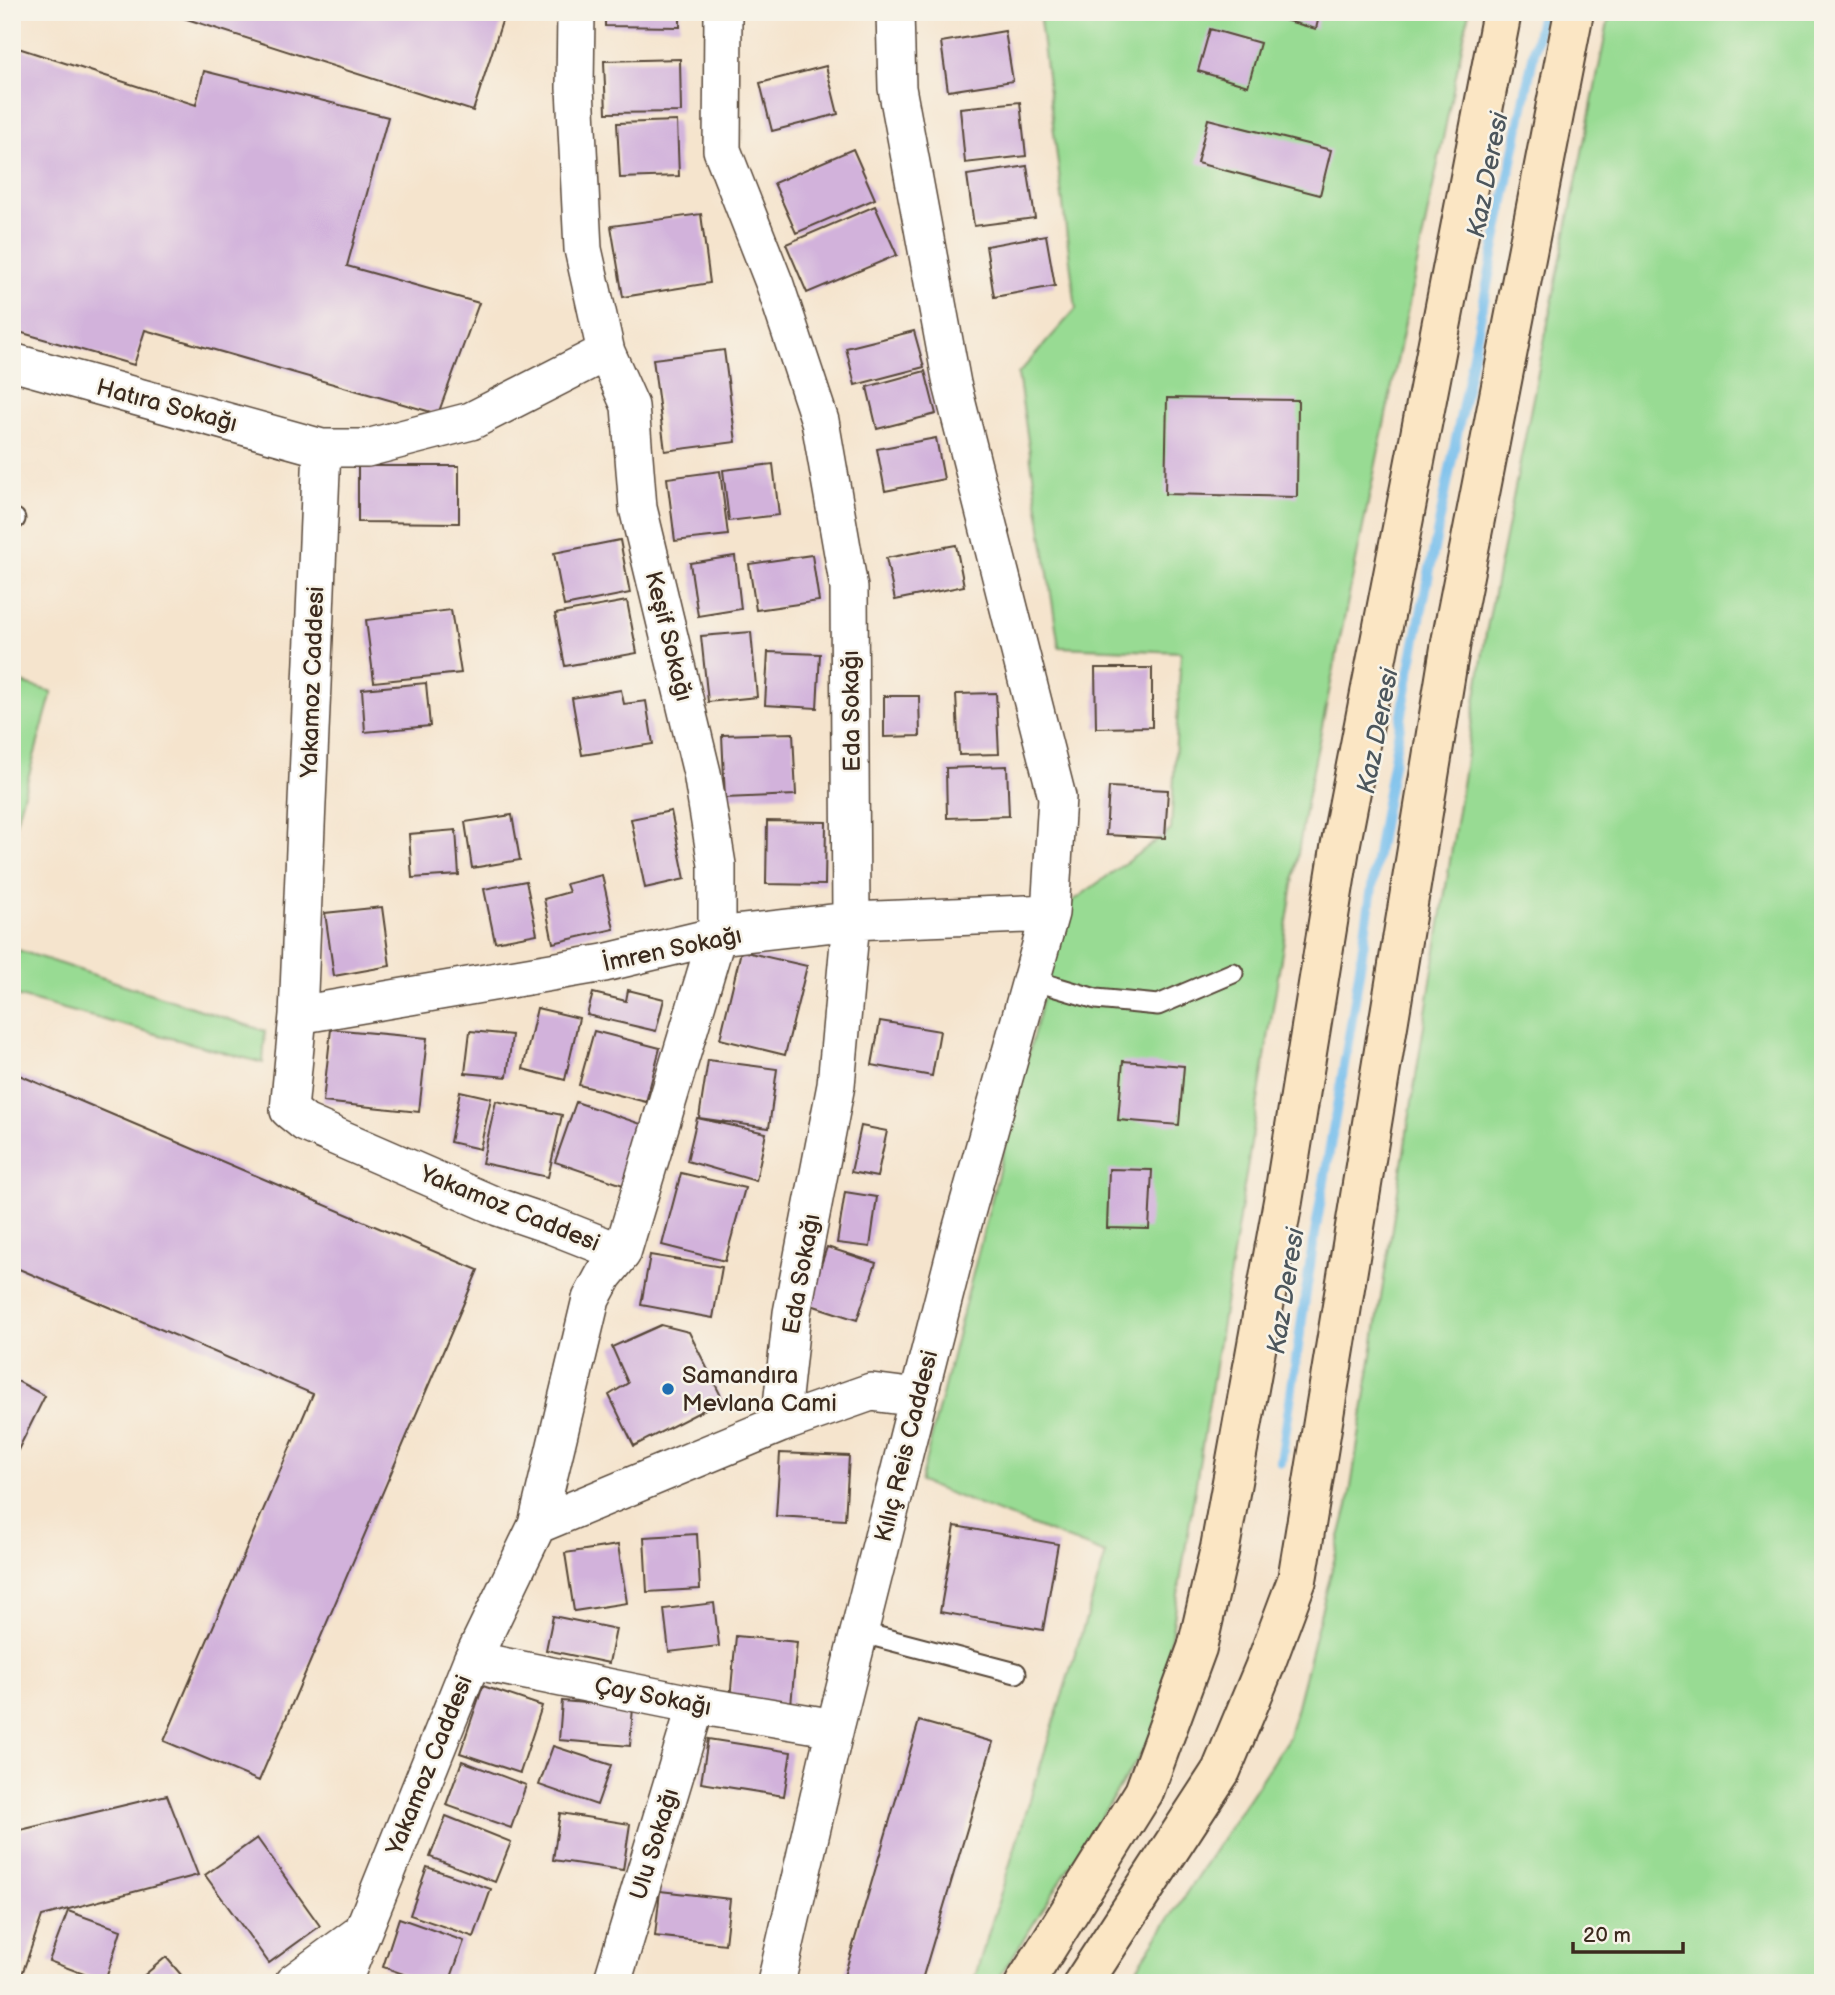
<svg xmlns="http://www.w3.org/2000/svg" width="1835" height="1995" font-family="'Balsamiq Sans',sans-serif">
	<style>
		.green { fill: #98db93; stroke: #6a8258; stroke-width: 2 }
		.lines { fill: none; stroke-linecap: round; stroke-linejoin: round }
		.stream { stroke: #75beed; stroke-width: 10 }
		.building { fill: #d2b2db }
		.service-casing { stroke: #574638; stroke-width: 23 }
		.minor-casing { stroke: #574638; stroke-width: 40 }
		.secondary-casing { stroke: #574638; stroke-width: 42 }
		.service { stroke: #fff; stroke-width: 19 }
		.minor { stroke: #fff; stroke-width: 37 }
		.secondary { stroke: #fbe6c4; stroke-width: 38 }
		.poi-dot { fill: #1f6fb2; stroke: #f7f3e8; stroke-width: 2.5 }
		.labels { text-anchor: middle; stroke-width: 5; stroke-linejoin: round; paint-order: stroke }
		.street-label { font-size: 24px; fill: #3b2a1e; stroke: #f7f3e8 }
		.poi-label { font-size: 24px; fill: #3b2a1e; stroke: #f7f3e8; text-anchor: start }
		.water-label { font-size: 26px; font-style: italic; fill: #4c565c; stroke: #f7f3e8 }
	</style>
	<rect width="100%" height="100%" fill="#f7f3e8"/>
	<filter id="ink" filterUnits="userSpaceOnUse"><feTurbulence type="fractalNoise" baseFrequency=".0143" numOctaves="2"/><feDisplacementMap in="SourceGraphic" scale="14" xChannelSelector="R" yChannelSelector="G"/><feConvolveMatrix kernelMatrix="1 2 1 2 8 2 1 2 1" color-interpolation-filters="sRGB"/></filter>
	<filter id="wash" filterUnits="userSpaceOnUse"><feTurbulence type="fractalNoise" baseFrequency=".00686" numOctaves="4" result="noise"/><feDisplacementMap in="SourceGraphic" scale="28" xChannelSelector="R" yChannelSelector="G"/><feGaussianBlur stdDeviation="1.57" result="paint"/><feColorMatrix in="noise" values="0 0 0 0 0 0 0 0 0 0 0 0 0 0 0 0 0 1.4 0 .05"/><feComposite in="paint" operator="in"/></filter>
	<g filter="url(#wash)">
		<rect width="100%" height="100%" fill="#f5e4cd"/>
		<!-- green -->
		<path class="green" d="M 1039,12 L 1469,12 L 1306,804 L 1156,1730 L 996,1983 L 973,1983 L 1106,1554 L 920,1482 L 1066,906 L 1171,830 L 1181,652 L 1059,647 L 1018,374 L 1076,309 Z
			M 1610,12 L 1823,12 L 1823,1983 L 1127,1983 L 1289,1737 L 1348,1506 L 1486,633 Z
			M 12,680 L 52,692 L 12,836 Z
			M 12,948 L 265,1031 L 263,1063 L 12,995 Z"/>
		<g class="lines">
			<!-- stream -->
			<path class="stream" d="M 1281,1462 L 1312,1251 L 1352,1019 L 1378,848 L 1412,658 L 1542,12"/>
		</g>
		<g id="blocks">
			<!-- building -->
			<path class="building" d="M 165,12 L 505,12 L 473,111 Z
				M 605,12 L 680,12 L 680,27 L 605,26 Z
				M 1256,12 L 1320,12 L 1316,29 Z
				M 1210,29 L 1260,43 L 1248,86 L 1198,71 Z
				M 1005,31 L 1013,81 L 948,91 L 941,42 Z
				M 12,46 L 196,105 L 204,71 L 388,117 L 347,266 L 479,303 L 438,414 L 145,330 L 134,365 L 12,330 Z
				M 680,59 L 681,112 L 606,113 L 604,61 Z
				M 826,66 L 838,114 L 772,131 L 760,83 Z
				M 1020,102 L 1026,156 L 965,163 L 960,108 Z
				M 1208,119 L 1331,150 L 1320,195 L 1197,163 Z
				M 677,121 L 679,176 L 620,178 L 617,123 Z
				M 853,149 L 875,199 L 796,233 L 774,183 Z
				M 1027,166 L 1035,218 L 974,226 L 967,175 Z
				M 875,206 L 897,255 L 807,293 L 786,244 Z
				M 701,214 L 710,283 L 623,297 L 611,226 Z
				M 1046,235 L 1055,286 L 994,297 L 986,246 Z
				M 914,331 L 924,367 L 855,385 L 846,348 Z
				M 724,350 L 736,442 L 665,451 L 653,359 Z
				M 925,371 L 936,414 L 877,429 L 867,387 Z
				M 1167,398 L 1298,400 L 1297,497 L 1165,494 Z
				M 936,438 L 944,479 L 885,491 L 877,449 Z
				M 773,464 L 779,515 L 729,521 L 723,470 Z
				M 358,466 L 459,466 L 459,523 L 358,522 Z
				M 720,471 L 728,535 L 675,541 L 667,478 Z
				M 620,540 L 630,593 L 564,606 L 554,553 Z
				M 956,545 L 964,586 L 895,600 L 886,558 Z
				M 812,555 L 819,601 L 756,610 L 749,564 Z
				M 735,556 L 741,609 L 698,616 L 690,563 Z
				M 627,601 L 637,653 L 565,666 L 555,614 Z
				M 451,610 L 461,673 L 374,682 L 366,620 Z
				M 751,632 L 757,697 L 708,702 L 701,636 Z
				M 768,652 L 820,654 L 817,708 L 765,705 Z
				M 1095,668 L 1152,668 L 1152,727 L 1096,728 Z
				M 426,683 L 430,726 L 365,732 L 362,689 Z
				M 621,690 L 624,704 L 646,701 L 653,744 L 582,755 L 572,698 Z
				M 996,693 L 999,754 L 959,755 L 956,694 Z
				M 884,696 L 919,696 L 920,736 L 884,737 Z
				M 793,733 L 796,795 L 725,798 L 722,735 Z
				M 1007,766 L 1009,816 L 947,818 L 946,768 Z
				M 1109,787 L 1168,790 L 1165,838 L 1106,835 Z
				M 671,811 L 685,879 L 645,888 L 631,819 Z
				M 512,815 L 520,860 L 472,868 L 465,822 Z
				M 767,821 L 826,822 L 825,885 L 766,884 Z
				M 456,830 L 459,875 L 412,878 L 409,834 Z
				M 602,875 L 614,929 L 553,943 L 544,899 L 569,892 L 566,884 Z
				M 526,881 L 537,934 L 495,942 L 484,889 Z
				M 382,907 L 390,966 L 334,976 L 325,913 Z
				M 741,951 L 807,966 L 785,1055 L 720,1039 Z
				M 628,990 L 664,999 L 656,1031 L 587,1015 L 593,993 L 626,1001 Z
				M 537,1008 L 579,1018 L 565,1080 L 523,1069 Z
				M 880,1021 L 940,1031 L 932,1076 L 872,1065 Z
				M 331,1029 L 427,1038 L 419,1112 L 323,1102 Z
				M 470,1031 L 512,1035 L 507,1077 L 465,1073 Z
				M 594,1031 L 660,1048 L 646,1102 L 579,1085 Z
				M 708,1060 L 777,1069 L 769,1128 L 699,1118 Z
				M 1123,1061 L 1184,1066 L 1179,1125 L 1118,1120 Z
				M 12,1072 L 478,1270 L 259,1781 L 164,1741 L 313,1394 L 12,1266 Z
				M 460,1091 L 491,1098 L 480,1149 L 450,1142 Z
				M 496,1101 L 562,1115 L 548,1177 L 482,1163 Z
				M 576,1102 L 644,1125 L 623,1185 L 555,1162 Z
				M 697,1118 L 766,1133 L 756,1181 L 687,1161 Z
				M 861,1126 L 887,1131 L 877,1177 L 851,1172 Z
				M 1109,1169 L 1152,1170 L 1149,1229 L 1107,1228 Z
				M 681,1173 L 745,1188 L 725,1261 L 662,1245 Z
				M 845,1192 L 877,1197 L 870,1247 L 837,1243 Z
				M 827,1247 L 876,1263 L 857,1320 L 808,1304 Z
				M 650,1255 L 722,1267 L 713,1318 L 641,1305 Z
				M 661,1325 L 689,1332 L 723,1400 L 634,1446 L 609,1395 L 628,1383 L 612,1347 Z
				M 12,1378 L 45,1396 L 12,1462 Z
				M 780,1453 L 849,1456 L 845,1520 L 776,1516 Z
				M 955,1526 L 1058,1544 L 1043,1630 L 940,1612 Z
				M 697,1534 L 700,1589 L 647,1592 L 644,1537 Z
				M 618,1545 L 627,1603 L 574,1611 L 565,1553 Z
				M 714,1603 L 719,1646 L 669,1652 L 664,1609 Z
				M 553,1616 L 616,1629 L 609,1663 L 546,1650 Z
				M 736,1636 L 797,1642 L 791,1705 L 730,1699 Z
				M 483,1686 L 542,1706 L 520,1773 L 460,1753 Z
				M 562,1701 L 633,1707 L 630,1746 L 559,1740 Z
				M 919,1721 L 993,1742 L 921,1983 L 842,1983 Z
				M 708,1739 L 791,1752 L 784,1796 L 701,1783 Z
				M 553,1746 L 611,1765 L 597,1805 L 539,1785 Z
				M 462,1761 L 526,1785 L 511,1828 L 446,1805 Z
				M 167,1795 L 198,1875 L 42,1916 L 19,1983 L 12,1983 L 12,1832 Z
				M 560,1813 L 630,1824 L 623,1870 L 553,1860 Z
				M 446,1816 L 511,1842 L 495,1882 L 430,1857 Z
				M 257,1838 L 320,1926 L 269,1963 L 205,1875 Z
				M 427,1867 L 491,1889 L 474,1937 L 410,1915 Z
				M 660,1891 L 730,1899 L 725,1944 L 655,1936 Z
				M 68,1911 L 121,1930 L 105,1982 L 49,1961 Z
				M 399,1918 L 464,1941 L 449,1983 L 429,1983 L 383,1967 Z
				M 166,1957 L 188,1983 L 135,1983 Z"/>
		</g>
	</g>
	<g filter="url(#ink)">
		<use href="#blocks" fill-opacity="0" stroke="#574638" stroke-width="2"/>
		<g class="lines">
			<defs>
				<path id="service" d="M 12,518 L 15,519
					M 1032,980 L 1096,999 L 1158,1005 L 1233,973
					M 859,1632 L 1016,1673"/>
				<path id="minor" d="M 576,12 L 575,88 L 583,249 L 606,352 L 630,406 L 638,508 L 702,773 L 717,865 L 717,936 L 622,1253
					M 723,12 L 722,150 L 775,285 L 820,421 L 849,588 L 851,921 L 836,1085 L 792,1313 L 780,1424
					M 12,362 L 322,448 L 367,448 L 471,421 L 606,352
					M 322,448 L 298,1015 L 289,1110 L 305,1123 L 498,1207 L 551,1225 L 622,1253 L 604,1275 L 591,1299 L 537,1525 L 472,1660 L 342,1983
					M 298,1015 L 604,963 L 717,936 L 851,921 L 1050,913
					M 537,1525 L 780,1424 L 871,1392 L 918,1398
					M 472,1660 L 696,1705 L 835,1728
					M 293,1983 L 361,1933
					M 612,1983 L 696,1705
					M 776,1983 L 835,1728 L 918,1398 L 959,1238 L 1050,913 L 1057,797 L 952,384 L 897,88 L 895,12"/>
				<path id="secondary" d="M 1025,1983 L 1144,1792 L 1197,1648 L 1220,1548 L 1283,1201 L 1340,848 L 1502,12
					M 1083,1983 L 1221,1771 L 1264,1668 L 1297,1580 L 1451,642 L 1574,12"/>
			</defs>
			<!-- service casing -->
			<use href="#service" class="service-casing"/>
			<!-- minor casing -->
			<use href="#minor" class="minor-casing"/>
			<!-- secondary casing -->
			<use href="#secondary" class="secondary-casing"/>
			<!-- service -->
			<use href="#service" class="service"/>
			<!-- minor -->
			<use href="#minor" class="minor"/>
			<!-- secondary -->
			<use href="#secondary" class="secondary"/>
		</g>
	</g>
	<!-- markers -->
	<circle class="poi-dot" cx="668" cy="1389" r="7"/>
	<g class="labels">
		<!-- street labels -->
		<g class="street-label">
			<text transform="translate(167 405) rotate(15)" y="8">Hatıra Sokağı</text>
			<text transform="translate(669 636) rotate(76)" y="8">Keşif Sokağı</text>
			<text transform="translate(312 682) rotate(-88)" y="8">Yakamoz Caddesi</text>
			<text transform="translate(851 711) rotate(-91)" y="8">Eda Sokağı</text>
			<text transform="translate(672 949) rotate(-12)" y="8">İmren Sokağı</text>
			<text transform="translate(510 1208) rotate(22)" y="8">Yakamoz Caddesi</text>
			<text transform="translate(801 1274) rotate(-80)" y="8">Eda Sokağı</text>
			<text transform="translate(906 1446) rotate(-76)" y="8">Kılıç Reis Caddesi</text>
			<text transform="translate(653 1696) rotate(11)" y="8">Çay Sokağı</text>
			<text transform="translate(429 1765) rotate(-68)" y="8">Yakamoz Caddesi</text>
			<text transform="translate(654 1844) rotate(-73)" y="8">Ulu Sokağı</text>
		</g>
		<!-- poi labels -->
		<g class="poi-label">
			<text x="682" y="1383">Samandıra<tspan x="682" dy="28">Mevlana Cami</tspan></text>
		</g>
		<!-- water labels -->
		<g class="water-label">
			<text transform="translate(1487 175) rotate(-79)" y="9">Kaz Deresi</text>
			<text transform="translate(1377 731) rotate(-79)" y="9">Kaz Deresi</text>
			<text transform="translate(1285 1291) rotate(-81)" y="9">Kaz Deresi</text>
		</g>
	</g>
	<!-- margin -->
	<rect width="1835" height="1995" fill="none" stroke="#f7f3e8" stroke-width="42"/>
	<!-- scale -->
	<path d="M1573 1942v10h110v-10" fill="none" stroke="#3b2a1e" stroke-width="3.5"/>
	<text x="1583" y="1942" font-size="21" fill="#3b2a1e" stroke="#f7f3e8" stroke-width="5" paint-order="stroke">20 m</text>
</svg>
